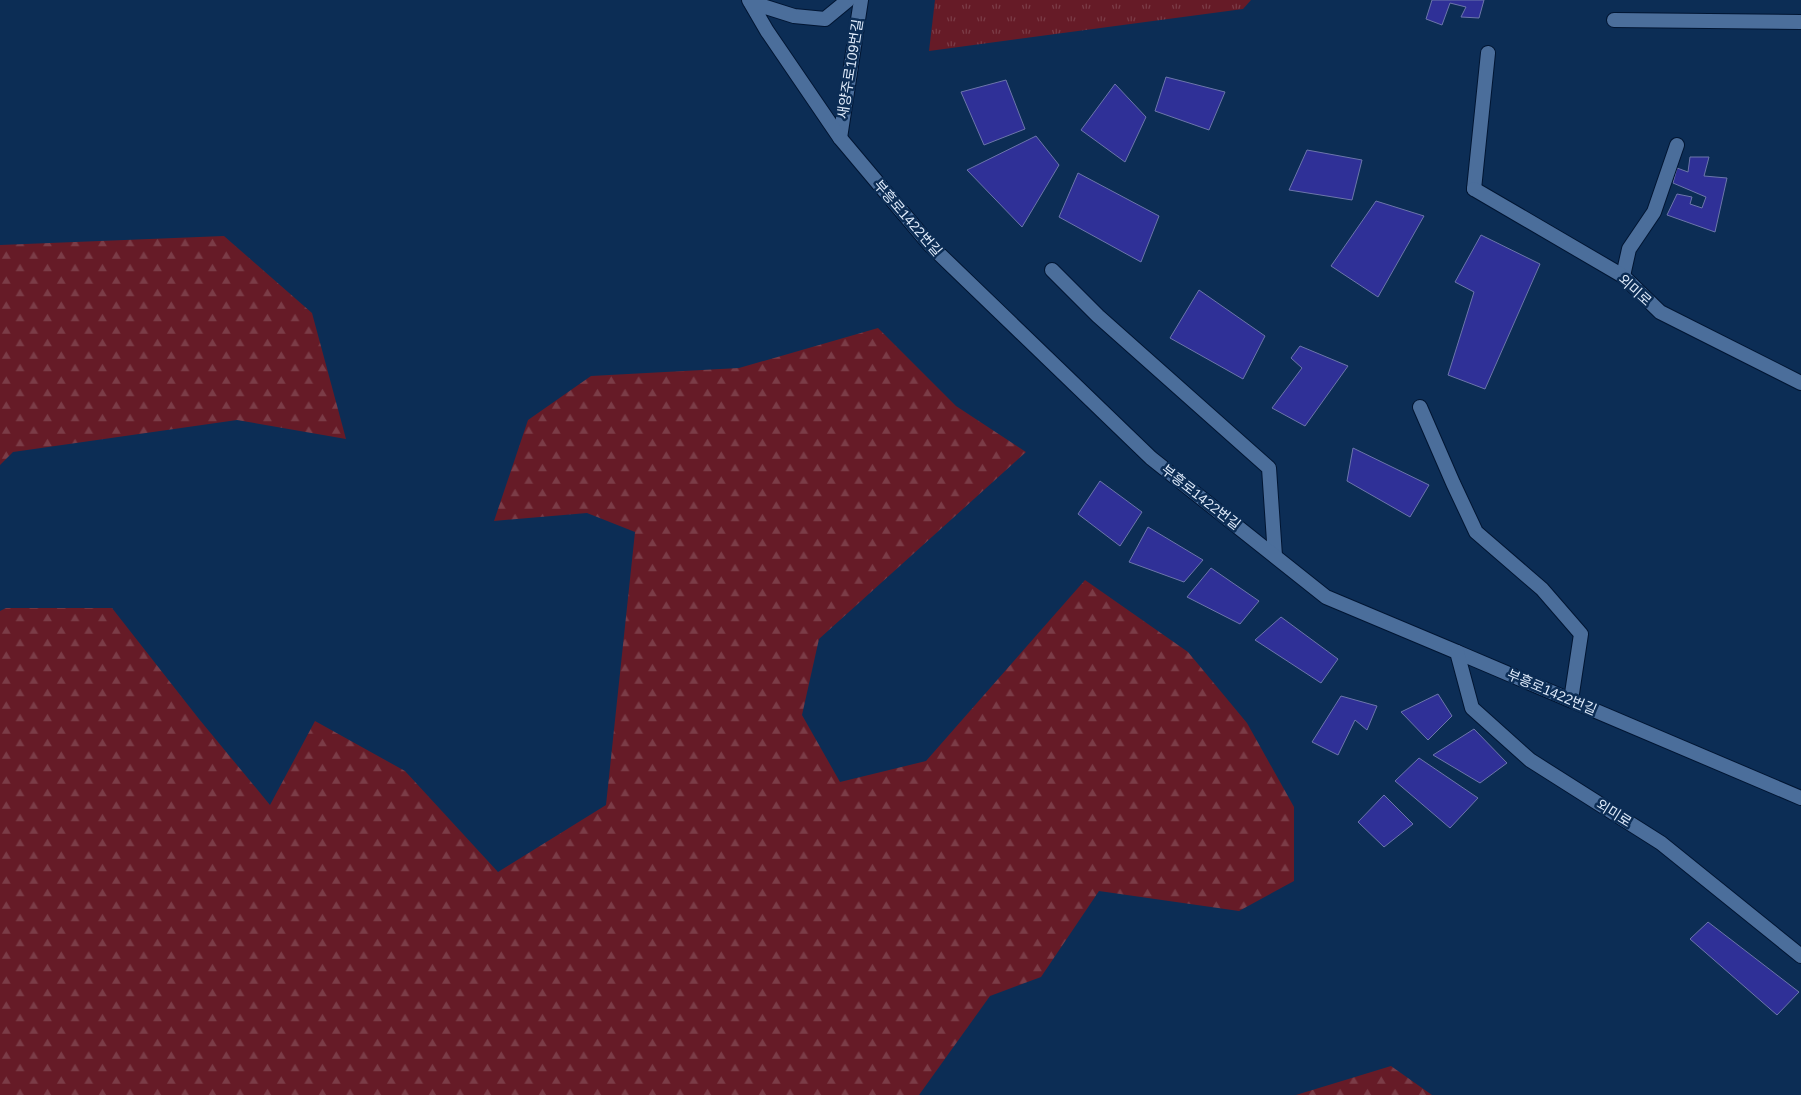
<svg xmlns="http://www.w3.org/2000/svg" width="1801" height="1095" font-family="Arial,'Noto Sans KR',sans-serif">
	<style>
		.grass { fill: url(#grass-tufts) }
		.forest { fill: url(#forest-firs) }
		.building { fill: #2f3097; stroke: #6c76ab }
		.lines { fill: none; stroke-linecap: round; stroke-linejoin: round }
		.service-casing { stroke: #001532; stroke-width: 16 }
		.minor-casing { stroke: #001532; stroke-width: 16 }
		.tertiary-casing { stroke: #001532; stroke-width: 16 }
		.service { stroke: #4b6e9b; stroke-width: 14 }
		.minor { stroke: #4b6e9b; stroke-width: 14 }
		.tertiary { stroke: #4b6e9b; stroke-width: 14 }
		.labels { text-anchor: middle; stroke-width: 5; stroke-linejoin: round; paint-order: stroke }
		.street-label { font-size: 14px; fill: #dfebfb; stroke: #0c2d55 }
	</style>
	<defs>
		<pattern id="grass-tufts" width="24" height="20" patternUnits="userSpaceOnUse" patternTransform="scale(1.25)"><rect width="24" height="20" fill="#661b27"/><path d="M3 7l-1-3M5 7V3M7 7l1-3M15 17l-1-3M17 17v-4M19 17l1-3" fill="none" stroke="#7b3c47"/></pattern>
		<pattern id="forest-firs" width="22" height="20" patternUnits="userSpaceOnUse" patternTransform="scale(1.25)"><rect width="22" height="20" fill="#661b27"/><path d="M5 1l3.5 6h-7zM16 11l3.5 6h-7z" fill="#7b3c47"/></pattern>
	</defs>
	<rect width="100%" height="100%" fill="#0c2d55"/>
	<!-- grass -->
	<path class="grass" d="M 935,0 L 1251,0 L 1243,9 L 929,51 Z"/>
	<!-- forest -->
	<path class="forest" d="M 224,236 L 312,313 L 346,439 L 237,420 L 13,452 L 0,465 L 0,245 Z
		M 878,328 L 956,406 L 1026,452 L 819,639 L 802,715 L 840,782 L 926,761 L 1085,580 L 1188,652 L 1247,723 L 1294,807 L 1294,881 L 1239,911 L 1099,891 L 1041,977 L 990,996 L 919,1095 L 0,1095 L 0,611 L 6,608 L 112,608 L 199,719 L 270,805 L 315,721 L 405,771 L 498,872 L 606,805 L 635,532 L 587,513 L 494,521 L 528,420 L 591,376 L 739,368 Z
		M 1391,1066 L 1432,1095 L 1296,1095 Z"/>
	<!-- building -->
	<path class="building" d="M 1432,0 L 1484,0 L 1479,18 L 1461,17 L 1466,7 L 1450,3 L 1442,25 L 1426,19 Z
		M 1166,77 L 1225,92 L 1209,130 L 1155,111 Z
		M 1006,80 L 1025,129 L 984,145 L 961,92 Z
		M 1115,84 L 1146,117 L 1125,162 L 1081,130 Z
		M 1036,136 L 1059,165 L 1022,227 L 967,170 Z
		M 1307,150 L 1362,160 L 1352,200 L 1289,190 Z
		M 1690,157 L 1709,157 L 1704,176 L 1727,178 L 1715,232 L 1667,215 L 1677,194 L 1692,197 L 1690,204 L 1702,208 L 1706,197 L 1673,183 L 1677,168 L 1688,172 Z
		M 1078,173 L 1159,216 L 1141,262 L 1059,217 Z
		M 1376,201 L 1424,216 L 1378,297 L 1331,266 Z
		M 1481,235 L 1540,264 L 1485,389 L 1448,375 L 1474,292 L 1455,282 Z
		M 1199,290 L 1265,336 L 1243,379 L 1170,338 Z
		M 1300,346 L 1348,366 L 1305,426 L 1272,408 L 1302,368 L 1291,358 Z
		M 1353,448 L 1429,485 L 1410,517 L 1347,481 Z
		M 1100,481 L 1142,512 L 1120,546 L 1078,514 Z
		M 1148,527 L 1203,560 L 1184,582 L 1129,562 Z
		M 1211,568 L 1259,601 L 1240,624 L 1187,597 Z
		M 1281,617 L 1338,659 L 1321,683 L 1255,640 Z
		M 1438,694 L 1452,716 L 1428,740 L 1401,712 Z
		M 1341,696 L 1377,706 L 1367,730 L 1355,720 L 1338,755 L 1312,742 Z
		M 1474,729 L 1507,763 L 1480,783 L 1433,755 Z
		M 1419,758 L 1478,798 L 1450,828 L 1395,781 Z
		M 1384,795 L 1413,824 L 1384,847 L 1358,822 Z
		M 1708,922 L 1799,992 L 1777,1015 L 1690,939 Z"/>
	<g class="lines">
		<defs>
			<path id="service" d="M 1474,189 L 1488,53
				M 1052,270 L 1098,316 L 1269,468 L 1275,556
				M 1623,276 L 1629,249 L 1654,212 L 1677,145
				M 1420,407 L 1453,483 L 1476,532 L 1542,589 L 1581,634 L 1571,700"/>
			<path id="minor" d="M 1614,20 L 1801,22
				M 840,138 L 861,0
				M 1474,189 L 1623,276 L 1660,312 L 1801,383
				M 1457,652 L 1801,798"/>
			<path id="tertiary" d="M 749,0 L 767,31 L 840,138 L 930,245 L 1151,458 L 1326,597 L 1457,652 L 1472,708 L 1530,760 L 1661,843 L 1801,956
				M 750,2 L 794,16 L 825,19 L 848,0"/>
		</defs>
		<!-- service casing -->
		<use href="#service" class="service-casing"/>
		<!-- minor casing -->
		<use href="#minor" class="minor-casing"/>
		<!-- tertiary casing -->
		<use href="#tertiary" class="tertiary-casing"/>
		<!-- service -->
		<use href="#service" class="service"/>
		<!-- minor -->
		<use href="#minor" class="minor"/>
		<!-- tertiary -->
		<use href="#tertiary" class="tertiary"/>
	</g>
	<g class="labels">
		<!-- street labels -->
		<g class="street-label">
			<text transform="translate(850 69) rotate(-81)" y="5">새양주로109번길</text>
			<text transform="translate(908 218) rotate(49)" y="5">부흥로1422번길</text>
			<text transform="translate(1635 290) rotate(42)" y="5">외미로</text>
			<text transform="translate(1201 497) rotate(38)" y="5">부흥로1422번길</text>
			<text transform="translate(1552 692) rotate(23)" y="5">부흥로1422번길</text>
			<text transform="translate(1614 813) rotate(32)" y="5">외미로</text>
		</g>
	</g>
</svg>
